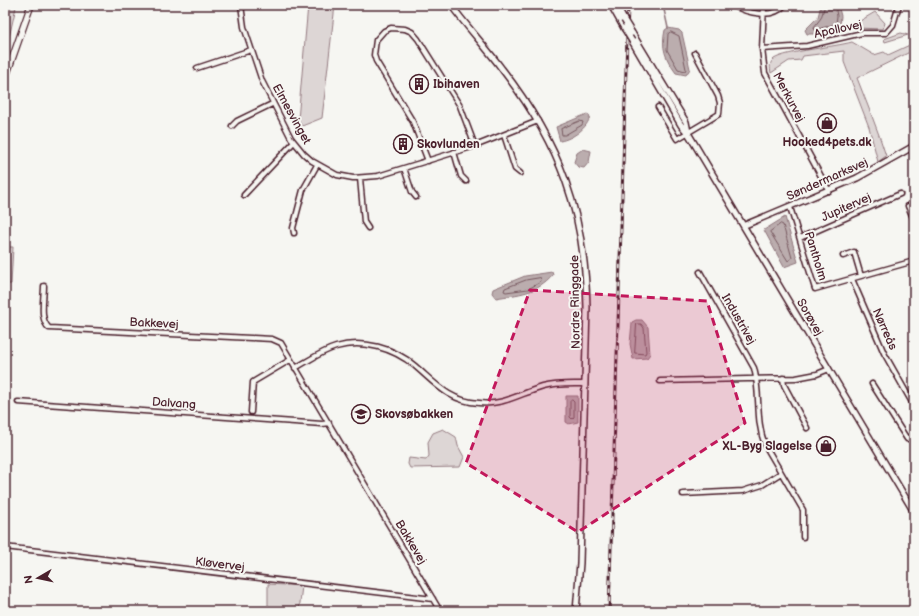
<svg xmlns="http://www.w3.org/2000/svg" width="919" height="616" font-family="'Balsamiq Sans',sans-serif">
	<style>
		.green { fill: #ddd6d5; stroke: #947a80 }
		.water { fill: #bbadae; stroke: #8e747a }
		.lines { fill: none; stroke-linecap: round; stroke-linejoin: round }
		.shore { stroke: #77585f; stroke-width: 1 }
		.stream { stroke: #8e747a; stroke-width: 1.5 }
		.minor-casing { stroke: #4a1f2b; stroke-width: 7 }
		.tertiary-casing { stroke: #4a1f2b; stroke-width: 8 }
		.secondary-casing { stroke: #4a1f2b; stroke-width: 8 }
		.minor { stroke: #f6f6f2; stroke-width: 4 }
		.tertiary { stroke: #f6f6f2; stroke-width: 5 }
		.secondary { stroke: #f6f6f2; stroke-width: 5.5 }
		.rail-casing { stroke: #4a1f2b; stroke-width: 3 }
		.rail { stroke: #f6f6f2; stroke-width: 1.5; stroke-dasharray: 4.5; stroke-linecap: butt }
		.tertiary-bridge-casing { stroke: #4a1f2b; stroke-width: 8; stroke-linecap: butt }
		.tertiary-bridge { stroke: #f6f6f2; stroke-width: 5 }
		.marked { fill: #c2185b; fill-opacity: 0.2; stroke: #c2185b; stroke-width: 3; stroke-dasharray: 8 5; stroke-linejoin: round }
		.labels { text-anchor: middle; stroke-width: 4; stroke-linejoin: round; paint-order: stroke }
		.street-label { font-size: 12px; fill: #4a1f2b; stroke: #f6f6f2 }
		.poi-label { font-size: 12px; font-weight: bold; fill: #4a1f2b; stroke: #f6f6f2; text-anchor: start }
	</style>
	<rect width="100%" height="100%" fill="#f6f6f2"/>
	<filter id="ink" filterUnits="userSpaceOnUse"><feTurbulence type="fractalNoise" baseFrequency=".025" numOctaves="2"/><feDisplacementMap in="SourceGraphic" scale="8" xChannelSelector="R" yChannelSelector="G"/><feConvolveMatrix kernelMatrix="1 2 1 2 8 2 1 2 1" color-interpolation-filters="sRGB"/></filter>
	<g filter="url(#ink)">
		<!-- green -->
		<path class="green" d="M 5,5 L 15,5 L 16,7 L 5,55 Z
			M 308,5 L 335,5 L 322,118 L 302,126 L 298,120 Z
			M 875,12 L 885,23 L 883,29 L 856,28 L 855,24 Z
			M 901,33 L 908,35 L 885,42 L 884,39 Z
			M 852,42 L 874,55 L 884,52 L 888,55 L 914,43 L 914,50 L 857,78 C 867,104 878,130 886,156 L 878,162 L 869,127 L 844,62 L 844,51 L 803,56 L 801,60 L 789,61 L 771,73 C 770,68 769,63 774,59 C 787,51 834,47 852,42 Z
			M 5,247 L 13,247 L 11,284 L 5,284 Z
			M 443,429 L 456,437 L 458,446 L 464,457 L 460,467 L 410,468 L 408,464 L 409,458 L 426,460 L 429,456 L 428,442 L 433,433 Z
			M 268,584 L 302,586 L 299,611 L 268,611 Z"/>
		<!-- water -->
		<path class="water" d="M 821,5 L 838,5 L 841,16 L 840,25 L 820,34 L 807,34 L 805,30 L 818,17 Z
			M 668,28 L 679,30 L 682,33 L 690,69 L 686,75 L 676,73 C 665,58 661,48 665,30 Z
			M 587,114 L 590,116 C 588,128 572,139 560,141 L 556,127 Z
			M 583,149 L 591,151 L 589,162 L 584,168 L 578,167 L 574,162 L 577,153 Z
			M 785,217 L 798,262 L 784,267 L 764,230 Z
			M 552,272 L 553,275 C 537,294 518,294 496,298 L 492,293 L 493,289 L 525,276 Z
			M 636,320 L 642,320 L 648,327 L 650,354 L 647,358 L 633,359 L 630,344 L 632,322 Z
			M 566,396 L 578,396 L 578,422 L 569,424 L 566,422 Z"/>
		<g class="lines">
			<!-- shore -->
			<path class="shore" d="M 825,5 L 821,18 L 814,27 L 815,30 L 836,24 L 837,16 L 835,5
				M 671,32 L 679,36 L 686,69 L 685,71 L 678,69 L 667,50 L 668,34 Z
				M 580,121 L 583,122 L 582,125 L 565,135 L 562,135 L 561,129 Z
				M 781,224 L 783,225 L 792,258 L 788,261 L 770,232 Z
				M 540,278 L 541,282 L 528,289 L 506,292 L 504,291 L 505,288 L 526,280 Z
				M 637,324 L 641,324 L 644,328 L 646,352 L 645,354 L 635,353 Z
				M 572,400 L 574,402 L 574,417 L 572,419 L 570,417 L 570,402 Z"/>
			<!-- stream -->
			<path class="stream" d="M 663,5 L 668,28"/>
			<defs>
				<path id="minor" d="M 241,5 L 244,27 L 262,81 L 291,138 L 304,154 L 312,161 L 337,175 L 353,178 L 378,176 L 475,146 L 538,121
					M 732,5 C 747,13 772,20 785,5
					M 764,5 L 762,49 L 765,73 L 829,191
					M 762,49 L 807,46 L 862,33 L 886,33 L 893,25 L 899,5
					M 197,68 L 251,50
					M 658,107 L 677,139 L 719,114 L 720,103 L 718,96 L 695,53
					M 232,126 L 237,121 L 272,104
					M 504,135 L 515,169 L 520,173
					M 454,152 L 461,176 L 466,181
					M 428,161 L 413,122 L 376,61 L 374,55 L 376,40 L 384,31 L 391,28 L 405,29 L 412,32 L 418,39 L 460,106 L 475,146
					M 404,168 L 412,192 L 416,197
					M 360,178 L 364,222 L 368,228
					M 244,195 L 294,142
					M 908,206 L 914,220
					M 790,207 L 815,289 L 914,261
					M 294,233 L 293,228 L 303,190 L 317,165
					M 800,238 L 900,194
					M 843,256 L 854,252 L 861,276
					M 700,272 L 754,368 C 761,394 755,420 765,445 L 803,510 L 803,537
					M 852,279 L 884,353 L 914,406
					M 44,286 C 44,297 39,320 49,328 L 272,339 L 281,343 L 440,611
					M 295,368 C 308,361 322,351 336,347 C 363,339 394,348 415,366 C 436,384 449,401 479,403 C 503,406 521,393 543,387 C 557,383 571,384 585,384
					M 783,378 L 784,385 L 807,428
					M 660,381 L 796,378 L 817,374 L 829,369
					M 872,384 L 907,439 L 914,435
					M 18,402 L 322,424 L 329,423
					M 251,412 L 253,382 L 290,360
					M 683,494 L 743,491 L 762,485 L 781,473
					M 5,547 L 433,599"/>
				<path id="tertiary" d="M 451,5 C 467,27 486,47 502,69 C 560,144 585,212 587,307 L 580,563 L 576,611
					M 611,5 L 624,28
					M 616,5 L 624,20
					M 632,33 L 686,122 L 688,132
					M 632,41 L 681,125 L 688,133 L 914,512
					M 745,225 L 857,178 L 914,146"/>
				<path id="secondary" d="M 5,79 L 31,5"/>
			</defs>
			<!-- minor casing -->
			<use href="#minor" class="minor-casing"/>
			<!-- tertiary casing -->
			<use href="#tertiary" class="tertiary-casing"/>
			<!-- secondary casing -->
			<use href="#secondary" class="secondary-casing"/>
			<!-- minor -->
			<use href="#minor" class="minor"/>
			<!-- tertiary -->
			<use href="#tertiary" class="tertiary"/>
			<!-- secondary -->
			<use href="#secondary" class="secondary"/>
			<defs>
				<path id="rail" d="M 609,611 L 628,5"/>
			</defs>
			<!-- rail casing -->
			<use href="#rail" class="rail-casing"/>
			<!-- rail -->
			<use href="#rail" class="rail"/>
			<defs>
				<path id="tertiary-bridge" d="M 624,20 L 632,33
					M 624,28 L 632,41"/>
			</defs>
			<!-- tertiary-bridge casing -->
			<use href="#tertiary-bridge" class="tertiary-bridge-casing"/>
			<!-- tertiary-bridge -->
			<use href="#tertiary-bridge" class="tertiary-bridge"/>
		</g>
	</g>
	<!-- marked area -->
	<path class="marked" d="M 530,290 L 707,301 L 745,423 L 578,532 L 466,463 Z"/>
	<!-- icons -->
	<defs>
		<symbol id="building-ring" viewBox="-11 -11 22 22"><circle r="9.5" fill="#f6f6f2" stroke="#4a1f2b" stroke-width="1.5"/><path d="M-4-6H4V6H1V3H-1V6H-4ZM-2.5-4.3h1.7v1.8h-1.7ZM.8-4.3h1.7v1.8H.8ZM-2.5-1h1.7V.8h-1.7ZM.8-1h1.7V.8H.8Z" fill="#4a1f2b"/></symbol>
		<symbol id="shop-ring" viewBox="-11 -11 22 22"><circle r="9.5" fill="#f6f6f2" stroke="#4a1f2b" stroke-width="1.5"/><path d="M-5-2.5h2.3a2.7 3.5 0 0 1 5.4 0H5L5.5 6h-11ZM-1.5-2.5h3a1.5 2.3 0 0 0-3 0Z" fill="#4a1f2b"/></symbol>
		<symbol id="school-ring" viewBox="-11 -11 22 22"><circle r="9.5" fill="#f6f6f2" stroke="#4a1f2b" stroke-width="1.5"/><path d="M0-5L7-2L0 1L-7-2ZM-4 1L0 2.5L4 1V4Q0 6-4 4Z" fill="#4a1f2b"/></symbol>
	</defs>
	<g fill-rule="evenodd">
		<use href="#building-ring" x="408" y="73" width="22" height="22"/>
		<use href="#shop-ring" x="816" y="112" width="22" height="22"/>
		<use href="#building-ring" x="392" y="133" width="22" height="22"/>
		<use href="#school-ring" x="350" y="403" width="22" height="22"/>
		<use href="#shop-ring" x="815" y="435" width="22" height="22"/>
	</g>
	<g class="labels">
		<!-- street labels -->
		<g class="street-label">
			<text transform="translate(838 29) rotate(-12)" y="4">Apollovej</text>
			<text transform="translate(789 97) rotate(62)" y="4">Merkurvej</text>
			<text transform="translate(292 114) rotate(61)" y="4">Elmesvinget</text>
			<text transform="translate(827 179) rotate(-24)" y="4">Søndermarksvej</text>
			<text transform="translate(846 207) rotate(-24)" y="4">Jupitervej</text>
			<text transform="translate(816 256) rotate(73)" y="4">Pantholm</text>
			<text transform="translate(575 302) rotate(-91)" y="4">Nordre Ringgade</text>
			<text transform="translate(810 317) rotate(60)" y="4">Sorøvej</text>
			<text transform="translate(739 319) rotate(60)" y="4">Industrivej</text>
			<text transform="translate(154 323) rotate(3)" y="4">Bakkevej</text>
			<text transform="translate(885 329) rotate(66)" y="4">Nørreås</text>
			<text transform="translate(174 403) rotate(4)" y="4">Dalvang</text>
			<text transform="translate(411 542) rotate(59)" y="4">Bakkevej</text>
			<text transform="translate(220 564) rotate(7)" y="4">Kløvervej</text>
		</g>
		<!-- poi labels -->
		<g class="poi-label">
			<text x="433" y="88">Ibihaven</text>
			<text x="827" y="146" text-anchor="middle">Hooked4pets.dk</text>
			<text x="417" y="148">Skovlunden</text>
			<text x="375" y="418">Skovsøbakken</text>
			<text x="812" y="450" text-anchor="end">XL-Byg Slagelse</text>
		</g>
	</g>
	<!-- margin -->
	<rect width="919" height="616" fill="none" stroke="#f6f6f2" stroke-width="20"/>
	<rect x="10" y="10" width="899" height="596" fill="none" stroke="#4a1f2b" stroke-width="1.5" filter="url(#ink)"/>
	<!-- north arrow -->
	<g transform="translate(38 578) rotate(261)" stroke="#f6f6f2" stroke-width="3" paint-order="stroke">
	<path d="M0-3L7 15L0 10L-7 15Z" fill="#4a1f2b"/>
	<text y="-6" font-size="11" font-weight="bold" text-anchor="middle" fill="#4a1f2b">N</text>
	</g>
</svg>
